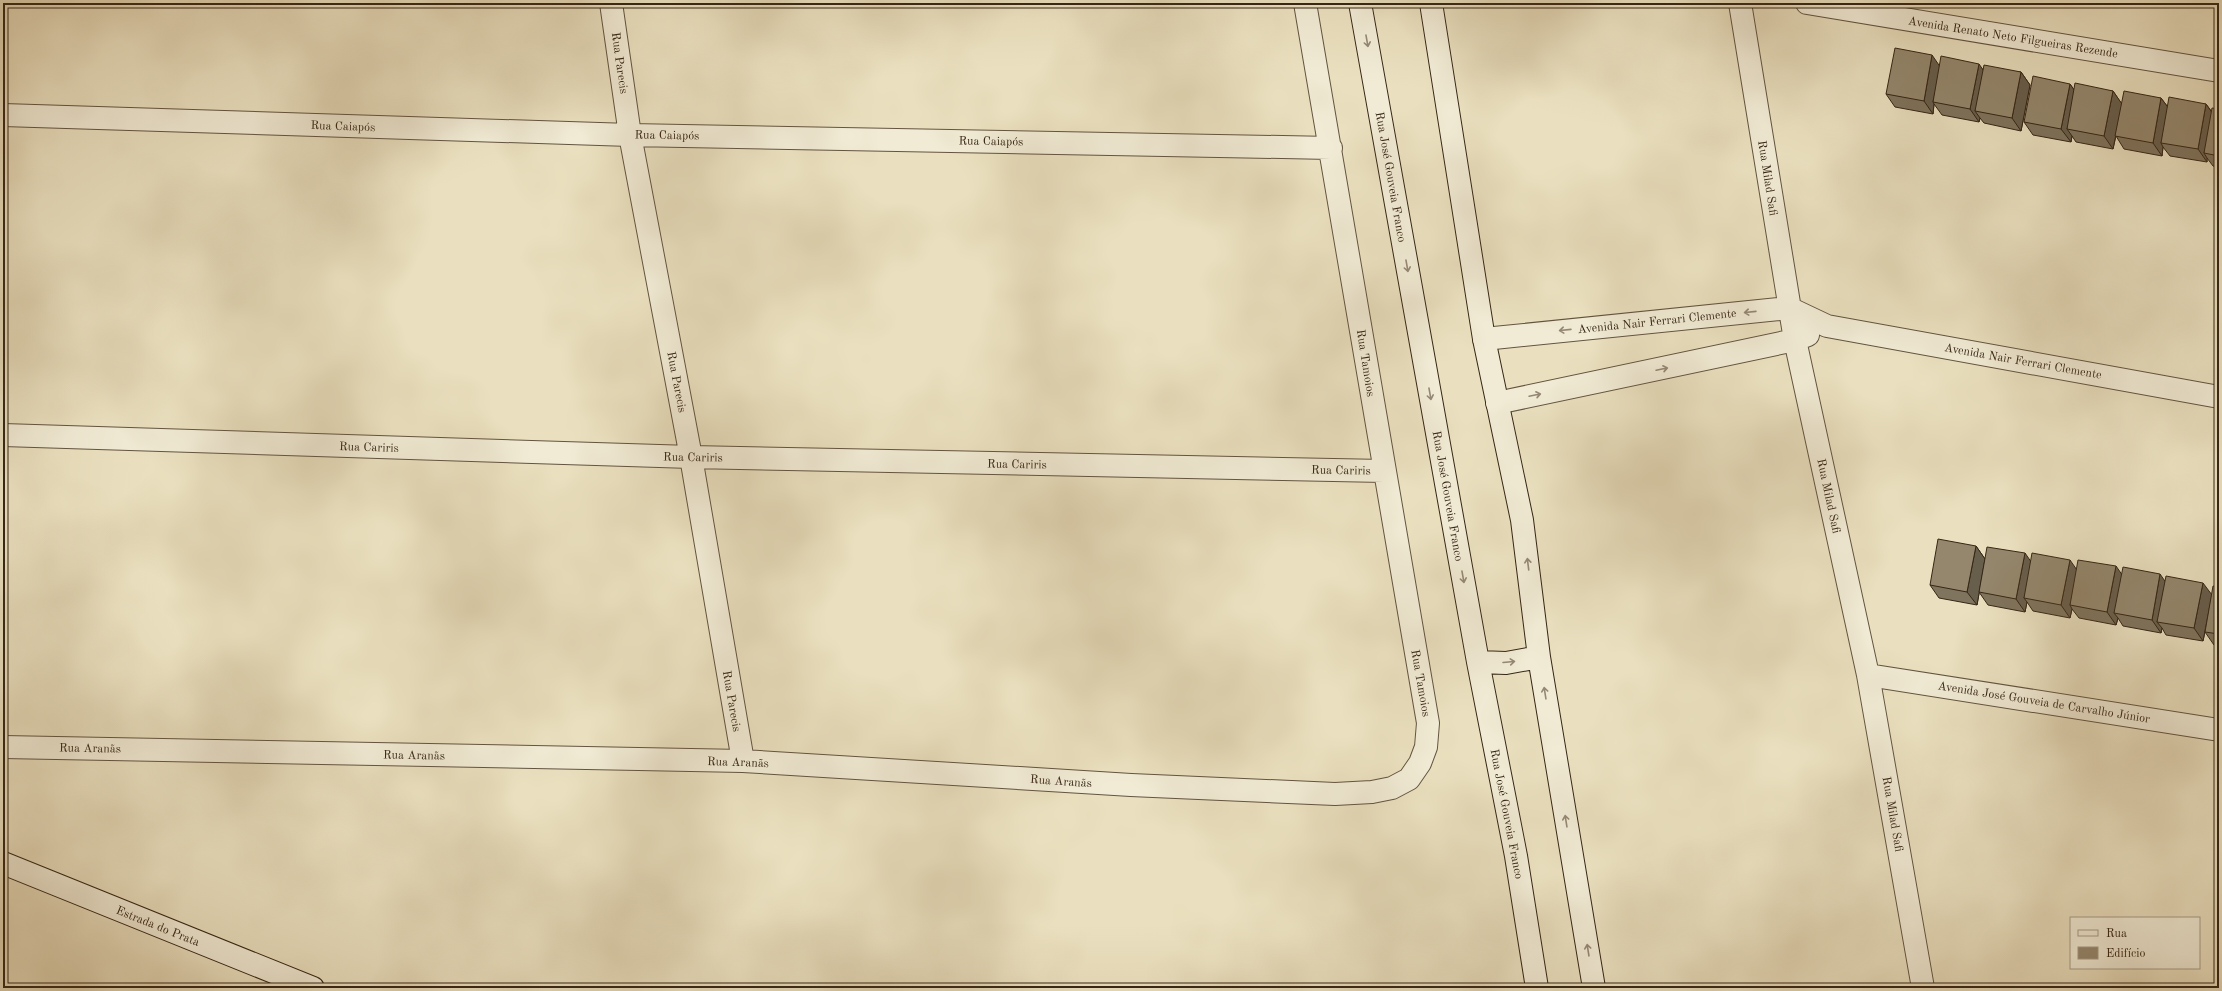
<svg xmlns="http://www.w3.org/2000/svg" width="2222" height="991" font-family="'Old Standard TT',serif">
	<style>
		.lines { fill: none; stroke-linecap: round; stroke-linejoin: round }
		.street-casing { stroke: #635440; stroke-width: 24 }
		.secondary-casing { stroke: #362615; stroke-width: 24 }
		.street { stroke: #f1ebd5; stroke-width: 22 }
		.secondary { stroke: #f1ebd5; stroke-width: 22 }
		.wall { fill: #7f745e; stroke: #362615 }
		.shaded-wall { fill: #685e4c; stroke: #362615 }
		.building { fill: #94876d; stroke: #362615 }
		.oneway { stroke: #948875 }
		.labels { text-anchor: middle; stroke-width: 4; stroke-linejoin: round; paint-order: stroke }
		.street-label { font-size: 12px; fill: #362615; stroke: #f1ebd5 }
	</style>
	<rect width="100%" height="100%" fill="#eae0bf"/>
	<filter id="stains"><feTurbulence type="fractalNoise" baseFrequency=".005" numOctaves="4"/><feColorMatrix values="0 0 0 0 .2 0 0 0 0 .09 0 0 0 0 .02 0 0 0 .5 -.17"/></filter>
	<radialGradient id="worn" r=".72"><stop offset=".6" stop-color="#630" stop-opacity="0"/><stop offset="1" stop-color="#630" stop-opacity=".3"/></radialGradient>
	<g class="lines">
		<defs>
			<path id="street" d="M 611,3 L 630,135 L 691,457 L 743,761
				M 1740,3 L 1795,340 L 1868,675 L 1923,988
				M 1807,3 L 2219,71
				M 3,115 L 630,135 L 1331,148
				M 1484,339 L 1789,308 L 1827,326 L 2219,397
				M 1497,403 L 1795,340 L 1808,335
				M 3,435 L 691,457 L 1384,471
				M 1868,675 L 2219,730
				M 3,747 L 743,761 L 1131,785 L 1335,794 L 1372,792 L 1392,788 L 1409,779 L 1420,763 L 1426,747 L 1428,723 L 1305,3"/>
			<path id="secondary" d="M 1360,3 L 1478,662 L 1516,856 L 1537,988
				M 1431,3 L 1484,339 L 1522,520 L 1539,657 L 1594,988
				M 1478,662 L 1506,663 L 1539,657
				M 3,863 L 313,988"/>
		</defs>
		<!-- street casing -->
		<use href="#street" class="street-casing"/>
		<!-- secondary casing -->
		<use href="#secondary" class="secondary-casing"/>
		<!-- street -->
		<use href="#street" class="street"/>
		<!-- secondary -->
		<use href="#secondary" class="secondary"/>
	</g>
	<!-- wall -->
	<path class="wall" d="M 1940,66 L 2021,72 L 2030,85 L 2021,131 L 1984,123 L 1980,118 L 1979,122 L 1942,115 L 1934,104 L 1933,114 L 1895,107 L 1886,94 Z
		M 2070,84 L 2074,90 L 2113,91 L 2121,103 L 2161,98 L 2167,106 L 2206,104 L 2212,112 L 2219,109 L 2219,168 L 2213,166 L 2207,158 L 2207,162 L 2170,156 L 2163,147 L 2162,156 L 2124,149 L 2116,136 L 2113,149 L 2076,142 L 2072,136 L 2071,142 L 2033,135 L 2024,122 Z
		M 1976,546 L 1985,559 L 1977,605 L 1939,598 L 1930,585 Z
		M 2031,562 L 2077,569 L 2121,574 L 2165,581 L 2212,595 L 2219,587 L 2219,646 L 2214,645 L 2205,632 L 2203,641 L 2166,635 L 2162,628 L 2161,633 L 2123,626 L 2118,618 L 2116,625 L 2079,618 L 2072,609 L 2070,618 L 2033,611 L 2027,602 L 2025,612 L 1988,605 L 1979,592 Z"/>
	<!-- shaded-wall -->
	<path class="shaded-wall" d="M 1932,55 L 1941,68 L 1933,102 L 1934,104 L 1933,114 L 1924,101 Z
		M 1979,64 L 1988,77 L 1975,111 L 1980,118 L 1979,122 L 1970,109 Z
		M 2021,72 L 2030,85 L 2021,131 L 2012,118 Z
		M 2070,84 L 2079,97 L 2067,129 L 2072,136 L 2071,142 L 2061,129 Z
		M 2113,91 L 2122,104 L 2113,149 L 2104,136 Z
		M 2161,98 L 2170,110 L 2161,143 L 2163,147 L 2162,156 L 2153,143 Z
		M 2206,104 L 2215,117 L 2204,153 L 2207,158 L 2207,162 L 2198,149 Z
		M 1976,546 L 1985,559 L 1977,605 L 1967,592 Z
		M 2025,553 L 2034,566 L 2024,598 L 2027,602 L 2025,612 L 2016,599 Z
		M 2070,560 L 2079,573 L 2070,605 L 2072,609 L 2070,618 L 2061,605 Z
		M 2116,566 L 2125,579 L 2114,613 L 2118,618 L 2116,625 L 2107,612 Z
		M 2160,574 L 2169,587 L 2157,622 L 2162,628 L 2161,633 L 2152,620 Z
		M 2203,583 L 2212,595 L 2203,641 L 2194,628 Z"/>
	<!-- building -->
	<path class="building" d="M 1895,48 L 1932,55 L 1924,101 L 1886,94 Z
		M 1941,56 L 1979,64 L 1970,109 L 1933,102 Z
		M 1984,65 L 2021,72 L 2012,118 L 1975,111 Z
		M 2033,76 L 2070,84 L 2061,129 L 2024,122 Z
		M 2075,83 L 2113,91 L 2104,136 L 2067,129 Z
		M 2124,91 L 2161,98 L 2153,143 L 2115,136 Z
		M 2169,97 L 2206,104 L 2198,149 L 2161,143 Z
		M 2212,108 L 2219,109 L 2219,156 L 2204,153 Z
		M 1938,539 L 1976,546 L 1967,592 L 1930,585 Z
		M 1987,547 L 2025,553 L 2016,599 L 1979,592 Z
		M 2032,553 L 2070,560 L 2061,605 L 2024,598 Z
		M 2078,560 L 2116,566 L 2107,612 L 2070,605 Z
		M 2123,567 L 2160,574 L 2152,620 L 2114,613 Z
		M 2166,576 L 2203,583 L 2194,628 L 2157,622 Z
		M 2213,586 L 2219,587 L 2219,634 L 2205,632 Z"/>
	<!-- one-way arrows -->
	<defs><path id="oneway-shaft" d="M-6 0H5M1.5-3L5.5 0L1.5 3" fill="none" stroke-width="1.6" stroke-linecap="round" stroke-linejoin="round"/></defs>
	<g class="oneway">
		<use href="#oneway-shaft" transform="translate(1367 41) rotate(80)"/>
		<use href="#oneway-shaft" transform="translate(1407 266) rotate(80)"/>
		<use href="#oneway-shaft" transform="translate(1750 312) rotate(174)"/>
		<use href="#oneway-shaft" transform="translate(1565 330) rotate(174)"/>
		<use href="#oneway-shaft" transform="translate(1662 369) rotate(-12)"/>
		<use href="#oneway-shaft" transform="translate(1430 394) rotate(80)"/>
		<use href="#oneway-shaft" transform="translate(1535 395) rotate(-12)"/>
		<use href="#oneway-shaft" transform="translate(1528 564) rotate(-97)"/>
		<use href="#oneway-shaft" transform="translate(1463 577) rotate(80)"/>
		<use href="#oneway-shaft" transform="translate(1509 662) rotate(-5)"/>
		<use href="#oneway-shaft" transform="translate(1545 693) rotate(-99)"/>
		<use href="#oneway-shaft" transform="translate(1566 821) rotate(-99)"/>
		<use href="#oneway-shaft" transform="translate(1588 950) rotate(-99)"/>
	</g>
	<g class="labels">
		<!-- street labels -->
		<g class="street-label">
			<text transform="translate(2013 37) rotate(9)" y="4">Avenida Renato Neto Filgueiras Rezende</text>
			<text transform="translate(620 63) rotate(82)" y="4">Rua Parecis</text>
			<text transform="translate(343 126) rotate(2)" y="4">Rua Caiapós</text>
			<text transform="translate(667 135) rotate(1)" y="4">Rua Caiapós</text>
			<text transform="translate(991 141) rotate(1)" y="4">Rua Caiapós</text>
			<text transform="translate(1391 177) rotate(80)" y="4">Rua José Gouveia Franco</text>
			<text transform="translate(1768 178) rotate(81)" y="4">Rua Milad Safi</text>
			<text transform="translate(1657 321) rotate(-6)" y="4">Avenida Nair Ferrari Clemente</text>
			<text transform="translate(2023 361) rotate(10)" y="4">Avenida Nair Ferrari Clemente</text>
			<text transform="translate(1366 363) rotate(81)" y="4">Rua Tamoios</text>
			<text transform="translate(677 382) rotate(79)" y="4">Rua Parecis</text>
			<text transform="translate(369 447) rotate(2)" y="4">Rua Cariris</text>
			<text transform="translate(693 457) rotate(1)" y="4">Rua Cariris</text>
			<text transform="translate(1017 464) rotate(1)" y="4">Rua Cariris</text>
			<text transform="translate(1341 470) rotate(1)" y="4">Rua Cariris</text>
			<text transform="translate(1448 496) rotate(80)" y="4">Rua José Gouveia Franco</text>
			<text transform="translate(1829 496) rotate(78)" y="4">Rua Milad Safi</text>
			<text transform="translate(1421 683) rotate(80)" y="4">Rua Tamoios</text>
			<text transform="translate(732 701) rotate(80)" y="4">Rua Parecis</text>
			<text transform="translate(2044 702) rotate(9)" y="4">Avenida José Gouveia de Carvalho Júnior</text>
			<text transform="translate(90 748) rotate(1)" y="4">Rua Aranãs</text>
			<text transform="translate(414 755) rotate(1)" y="4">Rua Aranãs</text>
			<text transform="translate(738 762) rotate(2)" y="4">Rua Aranãs</text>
			<text transform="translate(1061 781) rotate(4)" y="4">Rua Aranãs</text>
			<text transform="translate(1507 814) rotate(79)" y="4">Rua José Gouveia Franco</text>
			<text transform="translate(1893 814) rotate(80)" y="4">Rua Milad Safi</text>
			<text transform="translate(158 926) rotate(22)" y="4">Estrada do Prata</text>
		</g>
	</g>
	<!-- margin -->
	<rect width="2222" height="991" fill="none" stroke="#eae0bf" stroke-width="16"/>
	<rect x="4" y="4" width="2214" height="983" fill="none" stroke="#362615" stroke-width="2"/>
	<rect x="8" y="8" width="2206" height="975" fill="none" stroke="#362615"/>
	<!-- legend -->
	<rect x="2070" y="917" width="130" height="52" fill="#f1ebd5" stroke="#a69c88"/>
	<rect x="2078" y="930" width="20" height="6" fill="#f1ebd5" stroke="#a69c88"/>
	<text x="2106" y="937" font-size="12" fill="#362615">Rua</text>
	<rect x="2078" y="947" width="20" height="12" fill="#94876d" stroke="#a69c88"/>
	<text x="2106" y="957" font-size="12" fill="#362615">Edifício</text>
	<rect width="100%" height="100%" filter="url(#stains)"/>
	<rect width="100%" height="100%" fill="url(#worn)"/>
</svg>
